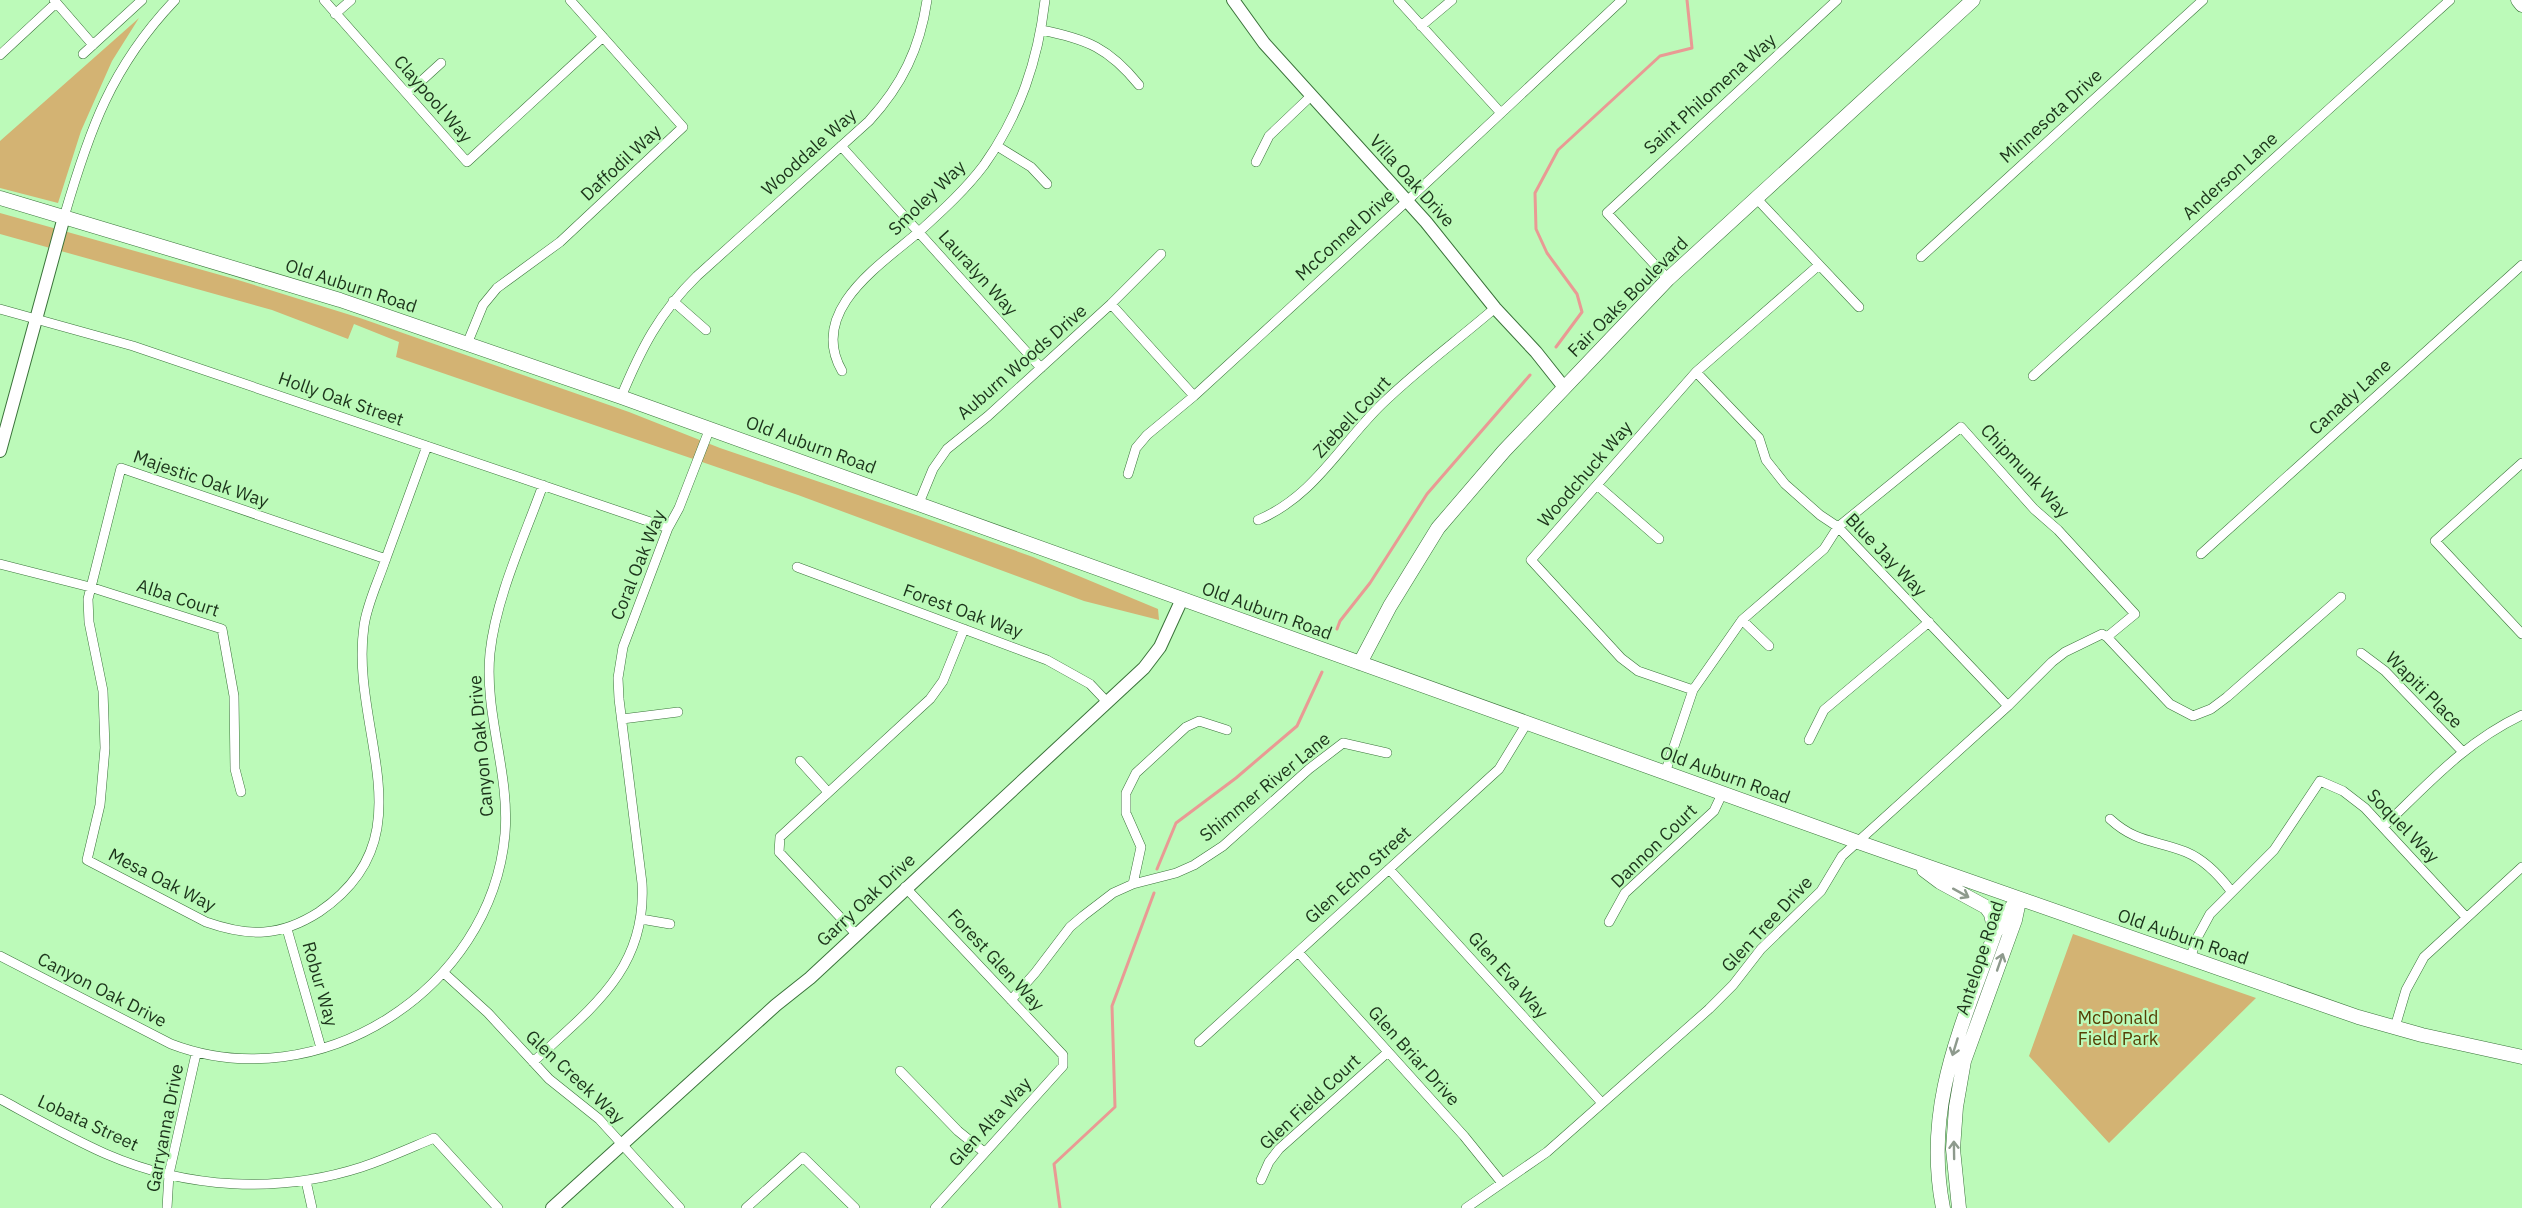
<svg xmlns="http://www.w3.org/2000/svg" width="2522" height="1208" font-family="'IBM Plex Sans',sans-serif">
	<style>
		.green { fill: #d3b373 }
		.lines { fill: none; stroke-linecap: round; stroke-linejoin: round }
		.stream { stroke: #e99a94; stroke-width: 3 }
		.minor-casing { stroke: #3a733a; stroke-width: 10 }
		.tertiary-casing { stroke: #3a733a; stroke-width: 14 }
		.secondary-casing { stroke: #3a733a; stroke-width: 15 }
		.minor { stroke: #fff; stroke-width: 9 }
		.tertiary { stroke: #fff; stroke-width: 12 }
		.secondary { stroke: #fff; stroke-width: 14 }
		.oneway { stroke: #8e9a8d }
		.labels { text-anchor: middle; stroke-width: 4.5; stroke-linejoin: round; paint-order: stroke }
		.street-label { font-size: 18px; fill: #1c341b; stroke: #bcfab9 }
		.park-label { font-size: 18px; fill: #563f05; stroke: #bcfab9 }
	</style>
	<rect width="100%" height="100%" fill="#bcfab9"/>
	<!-- green -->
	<path class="green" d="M 139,18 L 112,61 L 81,131 L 58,203 L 0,188 L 0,141 Z
		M 0,213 L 238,280 L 360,318 L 629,412 L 720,448 L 916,515 L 1033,557 L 1158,609 L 1159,620 L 1084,601 L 798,495 L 396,357 L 399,342 L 354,324 L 348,339 L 272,310 L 0,234 Z
		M 2073,934 L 2256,998 L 2109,1143 L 2029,1056 Z"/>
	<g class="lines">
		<!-- stream -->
		<path class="stream" d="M 1556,347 L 1582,312 L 1577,294 L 1547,253 L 1536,229 L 1535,193 L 1558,150 L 1660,56 L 1692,48 L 1687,0
			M 1337,629 L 1340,621 L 1370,583 L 1427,494 L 1530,375
			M 1157,869 L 1176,823 L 1236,778 L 1297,726 L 1322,672
			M 1060,1208 L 1054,1164 L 1115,1107 L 1112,1006 L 1154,893"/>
		<defs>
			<path id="minor" d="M 54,0 L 93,45
				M 324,0 L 467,162 L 603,37
				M 1398,0 L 1500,112
				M 335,14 L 351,0
				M 1421,26 L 1452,0
				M 1041,30 C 1087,39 1109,48 1139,85
				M 83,54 L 142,0
				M 0,55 L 56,3
				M 407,94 L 441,63
				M 841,146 L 1041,368
				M 997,146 L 1031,167 L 1047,184
				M 1256,162 L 1269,136 L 1311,96
				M 1757,199 L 1859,307
				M 64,217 C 89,131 111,67 175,0
				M 1921,257 L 2203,0
				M 1668,279 L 1607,213 L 1837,0
				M 673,301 L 706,330
				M 1111,304 L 1194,396
				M 0,309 L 133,346 L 668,528
				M 467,344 L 483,305 L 497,288 L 560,242 L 683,127 L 570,0
				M 842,371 C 807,310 882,264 921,230 C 943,210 966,189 984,165 C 1020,114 1038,61 1045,0
				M 1696,372 L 1759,438 L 1766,460 L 1785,484 L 1820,515 L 1838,527 L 2008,706
				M 2033,376 L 2450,0
				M 621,397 C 641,349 659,313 697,276 L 869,121 C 902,85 920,48 927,0
				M 2522,463 L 2435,541 L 2522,634
				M 1128,474 L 1136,448 L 1147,435 L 1194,396 L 1407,201 L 1622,0
				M 1597,485 L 1659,539
				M 919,503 L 933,469 L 947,449 L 988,416 L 1111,304 L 1161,254
				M 1258,520 C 1315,496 1341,443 1383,403 C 1418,369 1458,340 1495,308
				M 2201,554 L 2522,265
				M 386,559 L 121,468 L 88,599 L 89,622 L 103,691 L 105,748 L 100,805 L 87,860 L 206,922 C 249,937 280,937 319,912 C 431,836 349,731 364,626 C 367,604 378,582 385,561 C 399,523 413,484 427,446
				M 0,564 L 90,587 L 222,629 L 234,696 L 235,769 L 241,792
				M 797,567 L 1047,660 L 1090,684 L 1108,703
				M 1742,620 L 1769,646
				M 2107,637 L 2170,704 L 2193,716 L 2211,709 L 2227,697 L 2341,597
				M 2361,653 L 2385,671 L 2462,751
				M 1693,690 L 1638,671 L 1621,658 L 1531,560 L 1696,372 L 1819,265
				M 622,719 L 678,712
				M 1809,740 L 1824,710 L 1929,622
				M 800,761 L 828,792
				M 1665,773 L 1693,690 L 1742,620 L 1824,549 L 1838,527 L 1961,427 L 2034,509 L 2058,530 L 2135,614 L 2107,637
				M 2110,819 C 2136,843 2156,840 2186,852 C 2205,860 2219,875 2231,891
				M 2383,827 C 2428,784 2465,742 2522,715
				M 1389,869 L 1602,1103
				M 1133,884 L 1141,847 L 1126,813 L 1126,793 L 1136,773 L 1186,727 L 1199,721 L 1227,730
				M 905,887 L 1063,1055 L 1063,1066 L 935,1208
				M 641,919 L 670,924
				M 1609,922 L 1625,893 L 1714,811 L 1722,794
				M 287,929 L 321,1048
				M 856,934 L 779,852 L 780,837 L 930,699 L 943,681 L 964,629
				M 1298,952 L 1464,1136 L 1502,1183
				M 0,956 L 171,1044 C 318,1100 491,990 505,834 C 510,773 484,714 490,653 C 496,597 524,538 543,485
				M 2190,959 L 2197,938 L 2210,914 L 2274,850 L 2320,781 L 2343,791 L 2365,808 L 2466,917
				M 444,973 L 488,1013 L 549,1079 L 599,1119 L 680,1208
				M 1011,1000 L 1035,973 L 1070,927 L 1083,916 L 1113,893 L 1133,884 L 1176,873 L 1194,865 L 1223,846 L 1309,769 L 1343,743 L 1387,753
				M 2395,1027 L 2406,990 L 2424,957 L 2522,867
				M 1199,1042 L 1499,769 L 1527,723
				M 533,1062 C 590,1009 647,970 642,883 L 619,699 L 618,678 L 623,647 L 668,528 L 679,508 L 710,428
				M 900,1071 L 958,1131 L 984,1152
				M 0,1099 C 35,1118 70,1138 106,1154 C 187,1189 278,1194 362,1167 C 386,1159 410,1148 434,1138 L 498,1208
				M 1261,1180 L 1269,1162 L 1279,1149 L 1388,1052
				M 306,1181 L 312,1208
				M 167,1208 L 169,1174 L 196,1054
				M 746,1208 L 803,1157 L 855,1208
				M 1466,1208 L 1547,1152 L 1709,1009 L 1733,985 L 1761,949 L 1821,891 L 1842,856 L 2008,706 L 2052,662 L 2065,652 L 2102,634 L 2107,637"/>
			<path id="tertiary" d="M 1233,0 L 1264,43 L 1426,222 L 1495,308 L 1536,352 L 1563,386
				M 0,451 L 64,217
				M 552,1208 L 776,1005 L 810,978 L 1144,668 L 1160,647 L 1182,599"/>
			<path id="secondary" d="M 2518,0 L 2522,5
				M 0,198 L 340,300 L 621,397 L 1858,842 L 2358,1017 L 2422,1035 L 2522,1057
				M 1360,663 L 1390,606 L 1438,528 L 1504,451 L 1668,279 L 1973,0
				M 1924,870 L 1940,882 L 1986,907 L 1991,914 L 1995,933
				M 1943,1208 C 1923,1105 1962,1027 1995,933 L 2004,916 L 2019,899
				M 1959,1208 L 1953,1149 L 1956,1107 L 1964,1061 L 2015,920 L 2019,901"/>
		</defs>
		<!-- minor casing -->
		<use href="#minor" class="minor-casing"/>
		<!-- tertiary casing -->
		<use href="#tertiary" class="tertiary-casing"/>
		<!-- secondary casing -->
		<use href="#secondary" class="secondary-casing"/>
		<!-- minor -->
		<use href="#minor" class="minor"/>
		<!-- tertiary -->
		<use href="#tertiary" class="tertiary"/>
		<!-- secondary -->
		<use href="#secondary" class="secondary"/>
	</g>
	<!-- one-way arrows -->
	<defs><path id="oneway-shaft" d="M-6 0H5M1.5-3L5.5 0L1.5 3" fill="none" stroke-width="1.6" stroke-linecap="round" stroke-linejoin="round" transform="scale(1.5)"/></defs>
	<g class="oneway">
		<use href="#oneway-shaft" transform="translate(1961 893) rotate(29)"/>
		<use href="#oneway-shaft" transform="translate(2000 962) rotate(-71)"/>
		<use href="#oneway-shaft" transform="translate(1955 1047) rotate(107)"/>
		<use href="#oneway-shaft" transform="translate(1954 1150) rotate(-91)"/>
	</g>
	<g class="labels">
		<!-- street labels -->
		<g class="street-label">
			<text transform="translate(1710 94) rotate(-42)" y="6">Saint Philomena Way</text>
			<text transform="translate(433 99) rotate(49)" y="6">Claypool Way</text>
			<text transform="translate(2051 116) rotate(-42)" y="6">Minnesota Drive</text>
			<text transform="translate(809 152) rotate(-42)" y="6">Wooddale Way</text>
			<text transform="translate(621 163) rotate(-43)" y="6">Daffodil Way</text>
			<text transform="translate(2230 176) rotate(-42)" y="6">Anderson Lane</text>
			<text transform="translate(1412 181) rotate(48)" y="6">Villa Oak Drive</text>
			<text transform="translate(927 198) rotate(-44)" y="6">Smoley Way</text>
			<text transform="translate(1345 235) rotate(-42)" y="6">McConnel Drive</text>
			<text transform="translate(978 273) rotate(48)" y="6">Lauralyn Way</text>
			<text transform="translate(351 286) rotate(18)" y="6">Old Auburn Road</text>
			<text transform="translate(1628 297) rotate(-45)" y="6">Fair Oaks Boulevard</text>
			<text transform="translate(1022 362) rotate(-41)" y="6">Auburn Woods Drive</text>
			<text transform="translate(2350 397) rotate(-42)" y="6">Canady Lane</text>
			<text transform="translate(341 399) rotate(19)" y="6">Holly Oak Street</text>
			<text transform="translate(1352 417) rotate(-47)" y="6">Ziebell Court</text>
			<text transform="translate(811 445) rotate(20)" y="6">Old Auburn Road</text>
			<text transform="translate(2025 471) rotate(47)" y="6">Chipmunk Way</text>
			<text transform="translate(1585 474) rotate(-49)" y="6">Woodchuck Way</text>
			<text transform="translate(201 479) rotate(19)" y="6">Majestic Oak Way</text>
			<text transform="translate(1886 555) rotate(46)" y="6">Blue Jay Way</text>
			<text transform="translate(638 565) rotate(-68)" y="6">Coral Oak Way</text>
			<text transform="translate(178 598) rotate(18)" y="6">Alba Court</text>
			<text transform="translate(963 611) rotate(20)" y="6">Forest Oak Way</text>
			<text transform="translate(1267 611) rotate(20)" y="6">Old Auburn Road</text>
			<text transform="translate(2424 690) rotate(45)" y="6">Wapiti Place</text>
			<text transform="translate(481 746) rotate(-95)" y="6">Canyon Oak Drive</text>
			<text transform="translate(1725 775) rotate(20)" y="6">Old Auburn Road</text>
			<text transform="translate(1265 787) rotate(-39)" y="6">Shimmer River Lane</text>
			<text transform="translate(2403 826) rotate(46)" y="6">Soquel Way</text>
			<text transform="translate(1654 846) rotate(-44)" y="6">Dannon Court</text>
			<text transform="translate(1358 875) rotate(-42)" y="6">Glen Echo Street</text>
			<text transform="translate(162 880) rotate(27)" y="6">Mesa Oak Way</text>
			<text transform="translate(866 900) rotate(-43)" y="6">Garry Oak Drive</text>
			<text transform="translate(1767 924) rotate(-47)" y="6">Glen Tree Drive</text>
			<text transform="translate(2183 937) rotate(19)" y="6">Old Auburn Road</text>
			<text transform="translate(1980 958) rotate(-72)" y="6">Antelope Road</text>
			<text transform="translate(996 960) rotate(47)" y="6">Forest Glen Way</text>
			<text transform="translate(1508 975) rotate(48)" y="6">Glen Eva Way</text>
			<text transform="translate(320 984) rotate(74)" y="6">Robur Way</text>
			<text transform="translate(102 990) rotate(27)" y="6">Canyon Oak Drive</text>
			<text transform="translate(1414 1056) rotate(48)" y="6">Glen Briar Drive</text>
			<text transform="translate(575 1077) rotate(43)" y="6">Glen Creek Way</text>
			<text transform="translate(1310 1102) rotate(-43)" y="6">Glen Field Court</text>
			<text transform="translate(990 1122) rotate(-48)" y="6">Glen Alta Way</text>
			<text transform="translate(88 1123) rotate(25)" y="6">Lobata Street</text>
			<text transform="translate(165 1128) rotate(-79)" y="6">Garryanna Drive</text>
		</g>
		<!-- park labels -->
		<g class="park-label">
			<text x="2118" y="1024">McDonald<tspan x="2118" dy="21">Field Park</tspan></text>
		</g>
	</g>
</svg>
